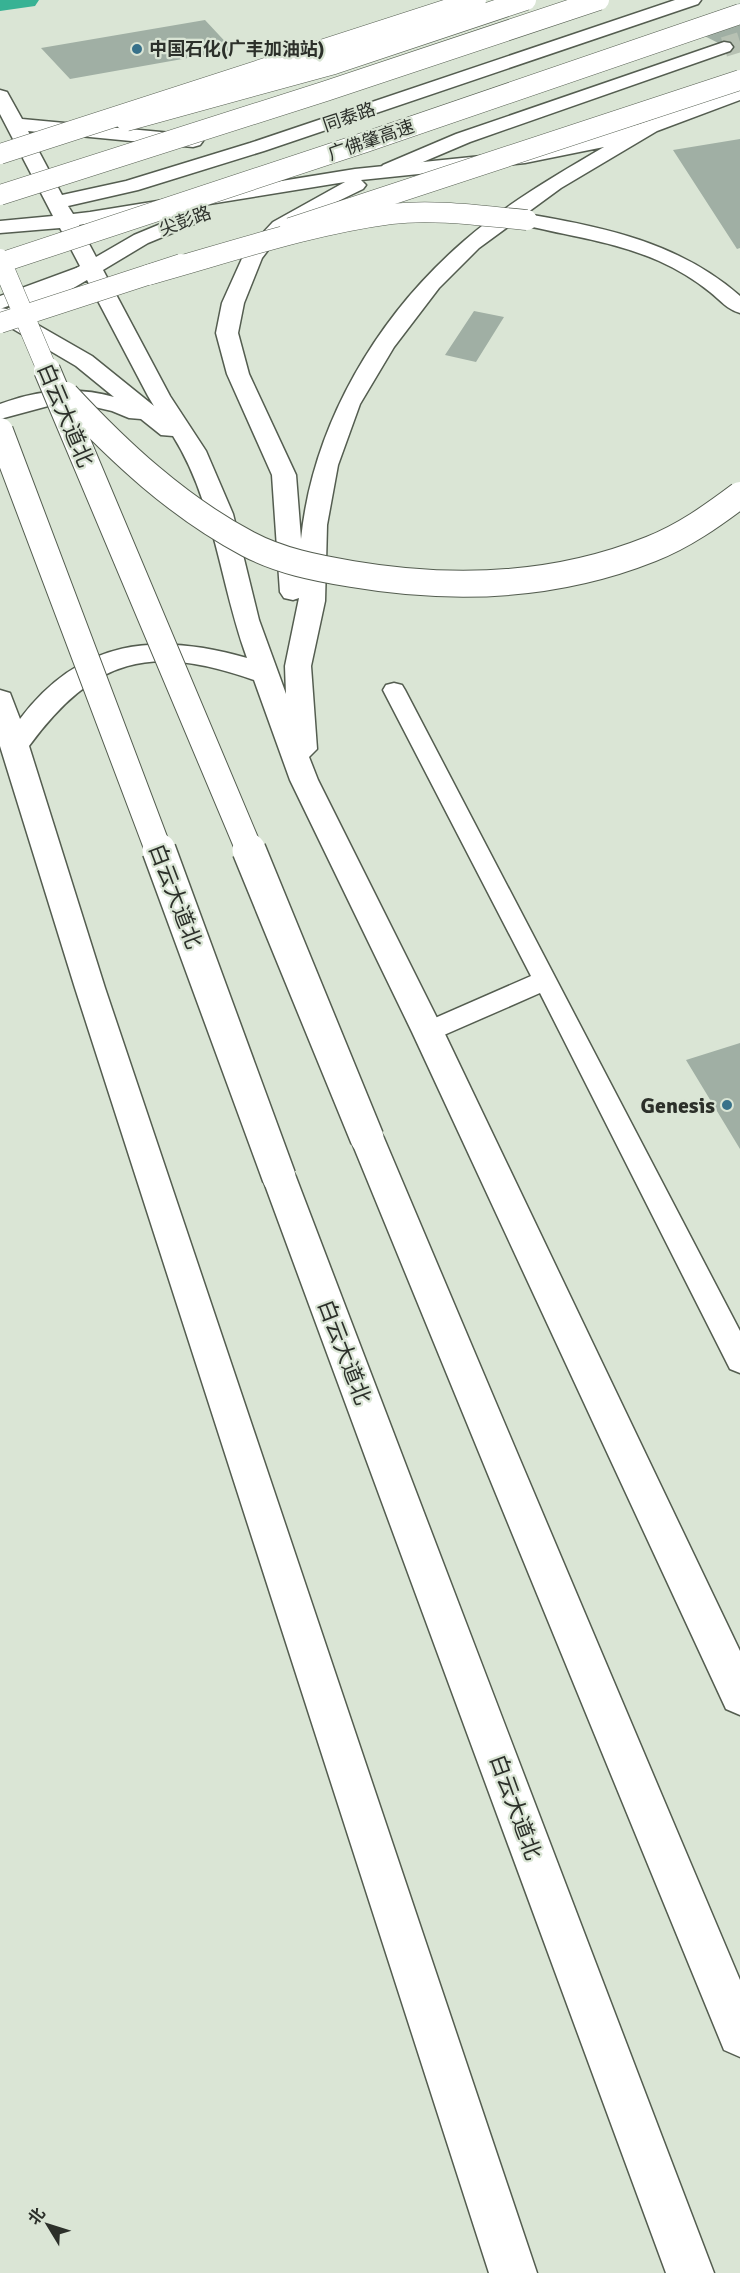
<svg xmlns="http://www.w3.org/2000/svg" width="740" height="2273" font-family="Signika,'Noto Sans SC',sans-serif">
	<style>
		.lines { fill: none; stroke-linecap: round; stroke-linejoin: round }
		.canal { fill: #37b294; fill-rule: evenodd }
		.building { fill: #a0afa4 }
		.highway-tunnel { stroke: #b7c1b3; stroke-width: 20; stroke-dasharray: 20 10; stroke-linecap: butt }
		.lane-casing { stroke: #545d50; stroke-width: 3 }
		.secondary-casing { stroke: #545d50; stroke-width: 3 }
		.highway-casing { stroke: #545d50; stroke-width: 3 }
		.lane { fill: #fff; fill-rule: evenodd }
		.secondary { fill: #fff; fill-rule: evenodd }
		.highway { fill: #fff; fill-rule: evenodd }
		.secondary-bridge-casing { stroke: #545d50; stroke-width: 21; stroke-linecap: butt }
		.highway-bridge-far2-casing { stroke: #545d50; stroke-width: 21; stroke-linecap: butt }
		.highway-bridge-far1-casing { stroke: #545d50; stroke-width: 28; stroke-linecap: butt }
		.highway-bridge-casing { stroke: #545d50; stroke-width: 36; stroke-linecap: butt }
		.secondary-bridge { stroke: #fff; stroke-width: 20 }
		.highway-bridge-far2 { stroke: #fff; stroke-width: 20 }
		.highway-bridge-far1 { stroke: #fff; stroke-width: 26 }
		.highway-bridge { stroke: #fff; stroke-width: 33 }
		.poi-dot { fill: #37718a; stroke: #dae5d5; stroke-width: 2 }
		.labels { text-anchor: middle; stroke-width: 4.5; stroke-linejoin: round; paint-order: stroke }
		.far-poi-label { font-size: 18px; font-weight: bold; fill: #2c302a; stroke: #dae5d5; text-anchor: start }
		.far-street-label { font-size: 18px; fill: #2c302a; stroke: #dae5d5 }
		.street-label { font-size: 22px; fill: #2c302a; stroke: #dae5d5 }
		.poi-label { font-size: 22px; font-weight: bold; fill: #2c302a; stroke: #dae5d5; text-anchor: end }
	</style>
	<rect width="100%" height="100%" fill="#dae5d5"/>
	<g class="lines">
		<!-- canal -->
		<path class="canal" d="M 0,0 L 39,0 L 35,6 L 0,11 Z"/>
	</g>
	<!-- building -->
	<path class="building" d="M 740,3 L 740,47 L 732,50 L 681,24 Z
		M 205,20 L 233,50 L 70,79 L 41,48 Z
		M 740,139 L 740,248 L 737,249 L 673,150 Z
		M 474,311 L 504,317 L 476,362 L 445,355 Z
		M 740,1043 L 740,1149 L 686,1060 Z"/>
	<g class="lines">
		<!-- highway-tunnel -->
		<path class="highway-tunnel" d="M 724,47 L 740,42"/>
		<defs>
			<path id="lane" d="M 394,683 L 402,685 L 405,690 L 740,1331 L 740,1373 L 730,1369 L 540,993 L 428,1042 L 419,1039 L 415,1032 L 419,1025 L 531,976 L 383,690 L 386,685 Z"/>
			<path id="secondary" d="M 675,0 L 701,0 L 698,4 L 264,151 L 138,190 L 68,206 L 73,214 L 90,212 L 355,169 L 501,154 L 574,142 L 639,124 L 740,88 L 740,100 L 657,131 L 561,188 L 479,248 L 439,288 L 394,347 L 360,404 L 338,465 L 327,525 L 325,601 L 311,666 L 317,749 L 309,757 L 318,780 L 444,1032 L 740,1651 L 740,1715 L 726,1709 L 412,1032 L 290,780 L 254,680 C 150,644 95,657 29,746 L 105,988 L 537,2273 L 489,2273 L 75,988 L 0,746 L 0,690 L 10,693 L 20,719 C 80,639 156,632 247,658 C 220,585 215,503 173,436 L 161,435 L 141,419 L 129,418 L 112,411 L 86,405 L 52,405 L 0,419 L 0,404 C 37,390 76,386 114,397 L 76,366 L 8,326 L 0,329 L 0,308 L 7,309 L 80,266 L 60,228 L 0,233 L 0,221 L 53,216 L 0,114 L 0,90 L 7,92 L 22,119 L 193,135 L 200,137 L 203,141 L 200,145 L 193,147 L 28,131 L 62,195 L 126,181 L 250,143 ZM 604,147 C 556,175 506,204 464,241 C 377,316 313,424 301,539 L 296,475 L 249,374 L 238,333 L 244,303 L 262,258 L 272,245 L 287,230 L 324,208 L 363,189 L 366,185 L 361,180 L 525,163 ZM 345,182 L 273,222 L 245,252 L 222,303 L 216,333 L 227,374 L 272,475 L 280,592 L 284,598 L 293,600 L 299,598 L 285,666 L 286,694 L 259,620 L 233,514 L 206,451 L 170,396 L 103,270 L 148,243 L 206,219 L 209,215 L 206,211 L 192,211 L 134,235 L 96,257 L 79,225 ZM 87,280 L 148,396 L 154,406 L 92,356 L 24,317 Z"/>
			<path id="highway" d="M 724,42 L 730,43 L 733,47 L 730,51 L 470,142 L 397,173 L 383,173 L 380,169 L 383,165 L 456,134 Z
				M 527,214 C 604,227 680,243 740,296 L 740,313 C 728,310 720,300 710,292 C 695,280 677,269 659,261 C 614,241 567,236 520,224 L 517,220 L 520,216 Z
				M 90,263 L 97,265 L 101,269 L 97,273 L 0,309 L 0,296 Z
				M 367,1125 L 379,1129 L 384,1138 L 740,1980 L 740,2057 L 724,2050 L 350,1138 L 355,1129 Z
				M 279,1163 L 291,1167 L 296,1177 L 714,2273 L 666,2273 L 262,1177 L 267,1167 Z"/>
		</defs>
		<!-- lane casing -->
		<use href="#lane" class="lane-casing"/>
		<!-- secondary casing -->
		<use href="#secondary" class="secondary-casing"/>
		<!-- highway casing -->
		<use href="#highway" class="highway-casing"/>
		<!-- lane -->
		<use href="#lane" class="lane"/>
		<!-- secondary -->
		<use href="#secondary" class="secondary"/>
		<!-- highway -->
		<use href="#highway" class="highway"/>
		<defs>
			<path id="secondary-bridge" d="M 126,121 L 334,64 L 526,0
				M 290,228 L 740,80
				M 0,323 L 181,264"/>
			<path id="highway-bridge-far2" d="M 0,154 L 476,0
				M 0,195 L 326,91 L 599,0
				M 0,259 L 48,372
				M 0,263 L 366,142 L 740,14
				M 148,275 C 228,253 308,225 391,214 C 436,209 482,216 527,220"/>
			<path id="highway-bridge-far1" d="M 47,370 L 250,852
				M 66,395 C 119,452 178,507 248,544 C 280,561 316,568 352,574 C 452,591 556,587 651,549 C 684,536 712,516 740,495
				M 0,431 L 159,852"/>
			<path id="highway-bridge" d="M 159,850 L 279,1177
				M 249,850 L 367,1138"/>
		</defs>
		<!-- secondary-bridge casing -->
		<use href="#secondary-bridge" class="secondary-bridge-casing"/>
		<!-- highway-bridge-far2 casing -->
		<use href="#highway-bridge-far2" class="highway-bridge-far2-casing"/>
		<!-- highway-bridge-far1 casing -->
		<use href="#highway-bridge-far1" class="highway-bridge-far1-casing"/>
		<!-- highway-bridge casing -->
		<use href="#highway-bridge" class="highway-bridge-casing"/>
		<!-- secondary-bridge -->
		<use href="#secondary-bridge" class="secondary-bridge"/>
		<!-- highway-bridge-far2 -->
		<use href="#highway-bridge-far2" class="highway-bridge-far2"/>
		<!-- highway-bridge-far1 -->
		<use href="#highway-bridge-far1" class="highway-bridge-far1"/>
		<!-- highway-bridge -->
		<use href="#highway-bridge" class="highway-bridge"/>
	</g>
	<!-- markers -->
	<g class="poi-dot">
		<circle cx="137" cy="49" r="6"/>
		<circle cx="727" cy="1105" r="6"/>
	</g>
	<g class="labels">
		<!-- far-poi labels -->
		<g class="far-poi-label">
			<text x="149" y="55">中国石化(广丰加油站)</text>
		</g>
		<!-- far-street labels -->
		<g class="far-street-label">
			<text transform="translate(349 117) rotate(-19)" y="6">同泰路</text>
			<text transform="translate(371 140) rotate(-19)" y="6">广佛肇高速</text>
			<text transform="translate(185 221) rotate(-20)" y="6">尖彭路</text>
		</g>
		<!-- street labels -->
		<g class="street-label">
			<text transform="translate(66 415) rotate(67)" y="8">白云大道北</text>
			<text transform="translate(176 896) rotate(69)" y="8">白云大道北</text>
			<text transform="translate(345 1352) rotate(69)" y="8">白云大道北</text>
			<text transform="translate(516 1807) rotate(70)" y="8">白云大道北</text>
		</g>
		<!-- poi labels -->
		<g class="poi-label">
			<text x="715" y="1113">Genesis</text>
		</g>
	</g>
	<!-- north arrow -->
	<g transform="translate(48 2225) rotate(308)" stroke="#dae5d5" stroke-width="4.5" paint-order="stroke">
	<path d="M0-4.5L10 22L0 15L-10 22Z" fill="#2c302a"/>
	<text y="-9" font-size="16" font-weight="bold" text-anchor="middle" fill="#2c302a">北</text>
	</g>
</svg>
